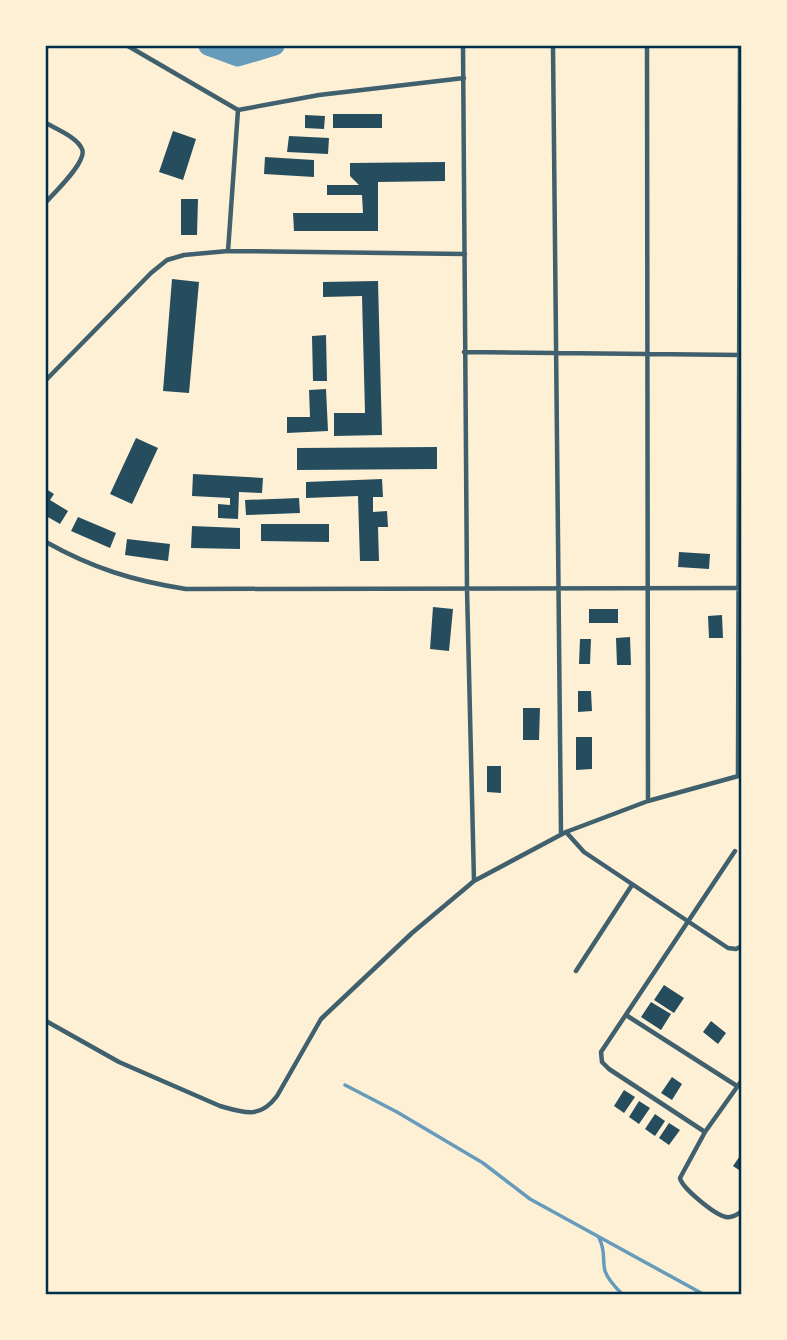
<svg xmlns="http://www.w3.org/2000/svg" width="787" height="1340" font-family="'Alegreya Sans',sans-serif">
	<style>
		.lines { fill: none; stroke-linecap: round; stroke-linejoin: round }
		.stream { stroke: #669bbc; stroke-width: 3.5 }
		.river { stroke: #669bbc; stroke-width: 19 }
		.building { fill: #264d5e }
		.minor { stroke: #3f606c; stroke-width: 4.5 }
		.neatline { fill: none; stroke: #003049; stroke-width: 2.5 }
	</style>
	<rect width="100%" height="100%" fill="#fdf0d5"/>
	<g class="lines">
		<!-- stream -->
		<path class="stream" d="M 345,1085 L 397,1112 L 483,1163 L 530,1199 L 703,1294
			M 599,1238 C 606,1251 602,1259 605,1271 C 608,1280 616,1288 622,1294"/>
		<!-- river -->
		<path class="river" d="M 208,46 L 238,57 L 275,46"/>
	</g>
	<!-- building -->
	<path class="building" d="M 333,114 L 382,114 L 382,128 L 333,128 Z
		M 305,115 L 325,116 L 324,129 L 305,128 Z
		M 173,131 L 196,139 L 183,180 L 159,172 Z
		M 289,136 L 329,138 L 328,154 L 287,152 Z
		M 265,157 L 314,160 L 314,177 L 264,174 Z
		M 445,162 L 445,181 L 378,182 L 378,231 L 294,231 L 293,213 L 363,213 L 362,195 L 327,195 L 327,185 L 359,185 L 350,176 L 350,163 Z
		M 181,199 L 198,199 L 197,235 L 181,235 Z
		M 172,279 L 199,282 L 189,393 L 163,391 Z
		M 378,281 L 382,435 L 334,436 L 334,413 L 365,413 L 362,296 L 323,297 L 323,282 Z
		M 326,335 L 327,381 L 313,381 L 312,336 Z
		M 326,389 L 328,431 L 287,433 L 287,417 L 310,417 L 309,390 Z
		M 136,438 L 158,448 L 132,504 L 110,494 Z
		M 437,447 L 437,469 L 297,470 L 297,448 Z
		M 193,474 L 263,478 L 262,493 L 239,492 L 238,519 L 218,518 L 218,504 L 230,505 L 230,498 L 192,496 Z
		M 382,479 L 383,497 L 373,497 L 373,512 L 387,511 L 388,527 L 378,527 L 379,561 L 360,561 L 358,496 L 306,498 L 306,482 Z
		M 46,489 L 54,494 L 50,500 L 68,511 L 60,524 L 46,516 Z
		M 299,498 L 300,513 L 246,515 L 245,500 Z
		M 78,517 L 116,533 L 110,548 L 71,531 Z
		M 261,524 L 329,524 L 329,542 L 261,541 Z
		M 192,526 L 240,528 L 240,549 L 191,548 Z
		M 127,539 L 170,544 L 168,561 L 125,555 Z
		M 679,552 L 710,554 L 709,569 L 678,567 Z
		M 433,607 L 453,609 L 449,651 L 430,649 Z
		M 589,609 L 618,609 L 618,623 L 589,623 Z
		M 722,615 L 723,638 L 709,638 L 708,616 Z
		M 630,637 L 631,665 L 617,665 L 616,638 Z
		M 580,639 L 591,639 L 590,664 L 579,664 Z
		M 578,691 L 591,691 L 592,711 L 578,712 Z
		M 523,708 L 540,708 L 539,740 L 523,740 Z
		M 576,737 L 592,737 L 592,769 L 576,770 Z
		M 487,766 L 501,766 L 501,793 L 487,792 Z
		M 664,985 L 684,998 L 674,1013 L 654,1000 Z
		M 651,1002 L 671,1014 L 661,1030 L 641,1017 Z
		M 711,1021 L 726,1033 L 718,1044 L 703,1032 Z
		M 672,1077 L 682,1084 L 672,1100 L 661,1093 Z
		M 624,1090 L 635,1097 L 624,1113 L 614,1106 Z
		M 639,1101 L 650,1108 L 639,1124 L 629,1117 Z
		M 655,1114 L 665,1121 L 655,1136 L 645,1129 Z
		M 669,1123 L 680,1130 L 669,1145 L 659,1138 Z
		M 742,1153 L 742,1172 L 733,1166 Z"/>
	<g class="lines">
		<!-- minor -->
		<path class="minor" d="M 128,46 L 238,110 L 319,95 L 464,78
			M 463,46 L 467,589 L 474,881
			M 553,46 L 561,834
			M 647,46 L 648,801
			M 46,123 C 56,129 77,137 82,149 C 88,161 54,193 46,202
			M 228,251 L 238,110
			M 464,352 L 741,355
			M 46,380 L 151,273 L 167,260 L 184,255 L 228,251 L 465,254
			M 46,542 C 92,568 134,581 186,589 L 741,588
			M 738,776 L 740,46
			M 566,832 L 584,852 L 728,948 L 736,949 L 742,946
			M 576,971 L 632,885
			M 626,1015 L 737,1086
			M 46,1021 L 119,1062 L 220,1106 C 245,1113 260,1119 277,1096 L 321,1019 L 412,933 L 474,881 L 566,832 L 648,801 L 742,775
			M 742,1080 L 705,1132 L 680,1178 C 682,1188 715,1215 726,1217 C 732,1218 737,1215 742,1211
			M 705,1132 L 609,1069 L 602,1062 L 601,1052 L 735,851"/>
	</g>
	<!-- border -->
	<rect width="787" height="1340" fill="none" stroke="#fdf0d5" stroke-width="94"/>
	<rect x="47" y="47" width="693" height="1246" class="neatline"/>
</svg>
